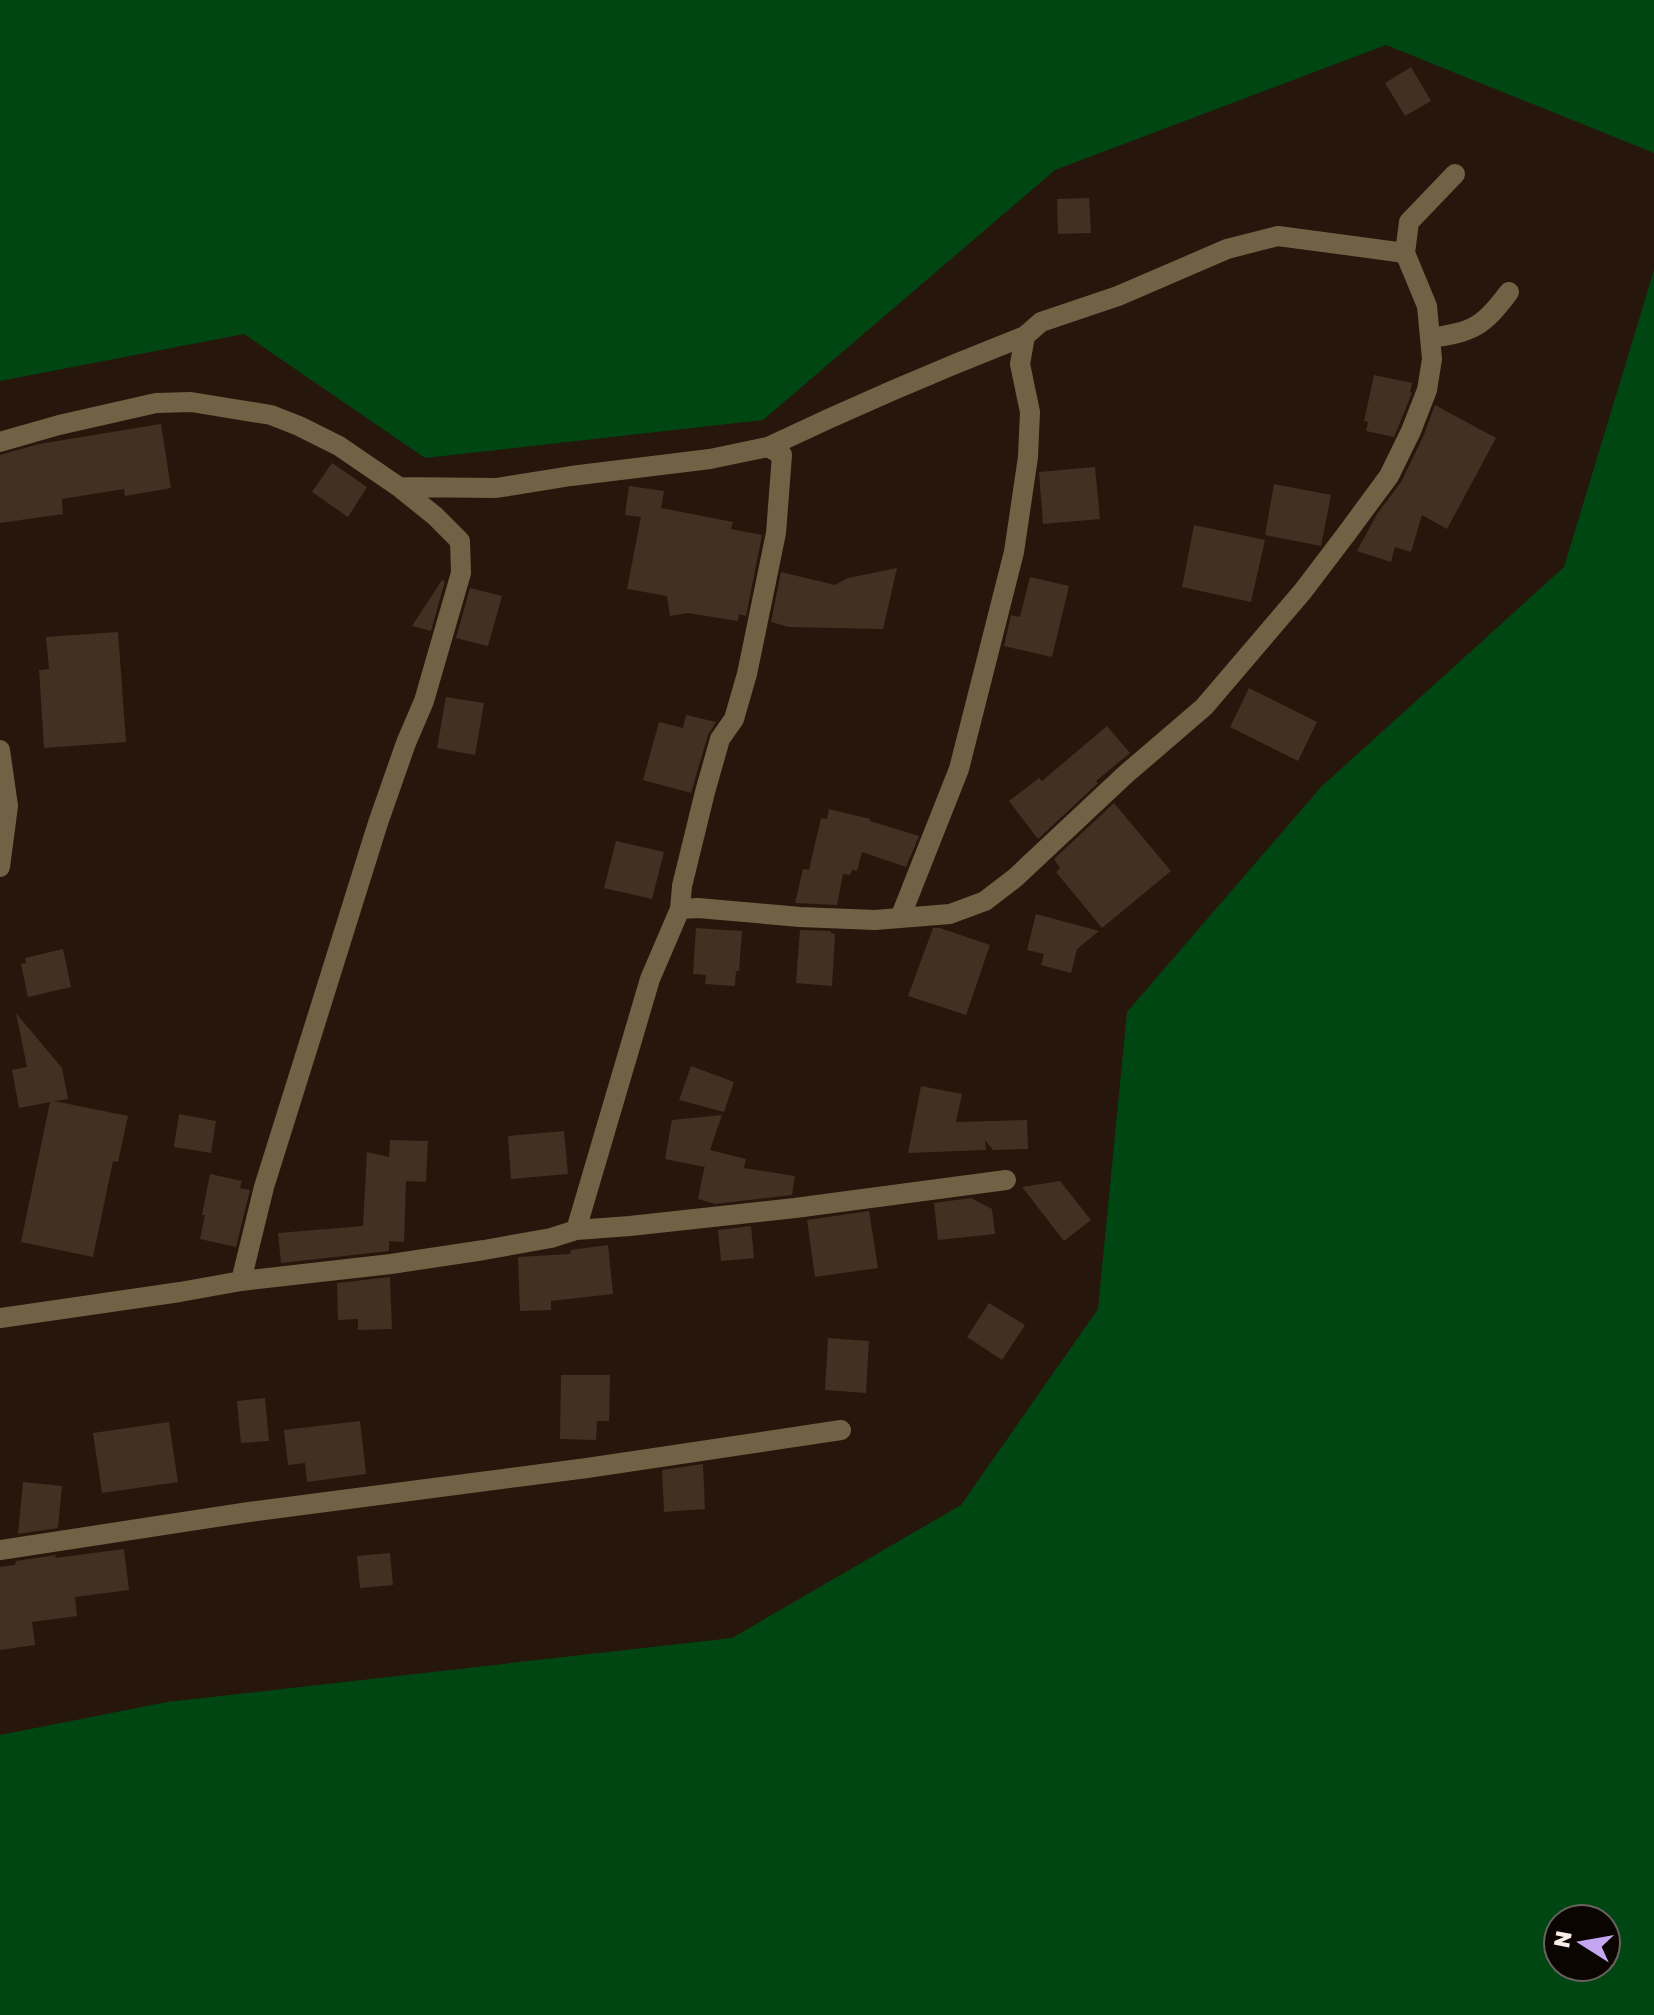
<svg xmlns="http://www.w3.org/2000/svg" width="1654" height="2015" font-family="'Golos Text',sans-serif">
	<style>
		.green { fill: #004613; fill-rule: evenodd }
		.building { fill: #423023 }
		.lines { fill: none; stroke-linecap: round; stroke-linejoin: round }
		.street { stroke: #716246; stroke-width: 20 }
	</style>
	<rect width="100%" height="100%" fill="#27160b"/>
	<!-- green -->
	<path class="green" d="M 0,0 L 1654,0 L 1654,153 L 1386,45 L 1055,170 L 763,420 L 425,458 L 244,334 L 0,381 Z
		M 1654,270 L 1654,2015 L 0,2015 L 0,1735 L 167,1702 L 732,1638 L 961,1505 L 1098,1309 L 1127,1012 L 1321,787 L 1564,567 ZM 1558,1919 L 1606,1919 L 1606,1967 L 1558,1967 Z"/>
	<!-- building -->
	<path class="building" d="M 1411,67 L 1431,101 L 1405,116 L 1385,83 Z
		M 1089,198 L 1091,233 L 1058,234 L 1057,199 Z
		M 1374,375 L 1412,383 L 1410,392 L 1412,393 L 1394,437 L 1366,431 L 1368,422 L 1364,421 Z
		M 1435,405 L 1496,438 L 1447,529 L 1422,515 L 1411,552 L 1395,547 L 1391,562 L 1357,551 L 1377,514 L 1401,482 L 1423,437 Z
		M 161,424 L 171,488 L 125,496 L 124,489 L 62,499 L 63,514 L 0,523 L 0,455 L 39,444 Z
		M 332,463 L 367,487 L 348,517 L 312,492 Z
		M 1095,467 L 1100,519 L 1043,524 L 1039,472 Z
		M 1274,484 L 1331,495 L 1321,546 L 1265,535 Z
		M 629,486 L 664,491 L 661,508 L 733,522 L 731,529 L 762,535 L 746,616 L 739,614 L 738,621 L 688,613 L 670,616 L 667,596 L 627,589 L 641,517 L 625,515 Z
		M 1194,525 L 1265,540 L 1251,602 L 1182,587 Z
		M 897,568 L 883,629 L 789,627 L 771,622 L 781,572 L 835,585 L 848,578 Z
		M 1030,577 L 1069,586 L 1052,657 L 1004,646 L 1011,615 L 1020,617 Z
		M 442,580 L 445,581 L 431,631 L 412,626 Z
		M 470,588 L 502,596 L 488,646 L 456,638 Z
		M 118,632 L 126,742 L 44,748 L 39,670 L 49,669 L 46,637 Z
		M 1249,688 L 1317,722 L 1298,761 L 1230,727 Z
		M 446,697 L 484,703 L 475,755 L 437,748 Z
		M 686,715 L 716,722 L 708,735 L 691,793 L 643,780 L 659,722 L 683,728 Z
		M 1107,726 L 1130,753 L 1096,781 L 1098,783 L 1038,839 L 1009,801 L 1039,778 L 1042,781 Z
		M 1114,803 L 1171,871 L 1102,928 L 1056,872 L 1060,868 L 1054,859 Z
		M 829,809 L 870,819 L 870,821 L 919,836 L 906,867 L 862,852 L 857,871 L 852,870 L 850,875 L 843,874 L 837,905 L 795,903 L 803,869 L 809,870 L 821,818 L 827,819 Z
		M 616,841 L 664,852 L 652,899 L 604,888 Z
		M 1036,914 L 1099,931 L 1077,949 L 1071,973 L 1041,965 L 1044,954 L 1027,950 Z
		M 696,928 L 742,931 L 739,971 L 736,971 L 735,986 L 705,984 L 706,975 L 693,974 Z
		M 933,928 L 940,928 L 990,945 L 966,1015 L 908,996 Z
		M 800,930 L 831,931 L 831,933 L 835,934 L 832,986 L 796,983 Z
		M 63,949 L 71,987 L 28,997 L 21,964 L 26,963 L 25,958 Z
		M 16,1013 L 62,1068 L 68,1099 L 54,1101 L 128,1116 L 118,1162 L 113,1161 L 93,1257 L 21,1242 L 50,1102 L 19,1108 L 12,1070 L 27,1067 Z
		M 691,1066 L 734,1082 L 724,1112 L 679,1100 Z
		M 921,1086 L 962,1094 L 956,1122 L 1027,1120 L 1028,1149 L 993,1150 L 985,1140 L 986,1150 L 908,1153 Z
		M 179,1114 L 216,1121 L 211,1153 L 174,1147 Z
		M 722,1115 L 710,1150 L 746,1159 L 744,1168 L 795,1176 L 792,1195 L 715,1204 L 698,1199 L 705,1164 L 704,1167 L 665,1159 L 672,1120 Z
		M 564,1131 L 568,1174 L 511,1179 L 508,1136 Z
		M 390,1140 L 428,1141 L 426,1182 L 406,1181 L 404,1242 L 389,1241 L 389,1251 L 281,1263 L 278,1233 L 363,1226 L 367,1152 L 389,1157 Z
		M 210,1174 L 242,1181 L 240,1188 L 250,1190 L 236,1247 L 200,1239 L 205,1215 L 202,1215 Z
		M 1060,1181 L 1091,1220 L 1064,1241 L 1022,1187 Z
		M 971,1198 L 992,1209 L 995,1234 L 938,1240 L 934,1203 Z
		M 869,1211 L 878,1268 L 815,1277 L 807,1220 Z
		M 751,1226 L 754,1258 L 721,1261 L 718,1230 Z
		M 608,1245 L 613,1294 L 551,1301 L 551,1310 L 520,1311 L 518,1257 L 570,1254 L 571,1250 Z
		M 390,1277 L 392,1329 L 358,1330 L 358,1319 L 338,1320 L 337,1283 Z
		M 989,1303 L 1025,1325 L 1002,1360 L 967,1337 Z
		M 828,1338 L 869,1341 L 866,1393 L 825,1390 Z
		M 561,1375 L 610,1375 L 609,1421 L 597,1421 L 596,1440 L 560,1439 Z
		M 265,1398 L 269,1441 L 241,1443 L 237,1401 Z
		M 360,1421 L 366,1474 L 307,1482 L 305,1463 L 288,1465 L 284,1430 Z
		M 169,1422 L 178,1482 L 102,1493 L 93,1433 Z
		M 703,1464 L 705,1509 L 664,1512 L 662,1470 Z
		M 23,1482 L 62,1486 L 58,1528 L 18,1534 Z
		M 124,1549 L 129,1590 L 75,1597 L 77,1616 L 32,1622 L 35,1645 L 0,1650 L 0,1567 L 15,1565 L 16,1561 L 56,1555 L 55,1558 Z
		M 390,1553 L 393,1585 L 360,1588 L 357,1556 Z"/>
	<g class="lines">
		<!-- street -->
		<path class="street" d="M 1430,338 C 1473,332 1483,327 1509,292
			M 0,442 L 59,425 L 156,403 L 191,402 L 271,415 L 299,426 L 339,446 L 399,487 L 435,516 L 460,541 L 461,573 L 424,701 L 406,743 L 378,823 L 264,1187 L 241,1281
			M 768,447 C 852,407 938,370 1025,336
			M 399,487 L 496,488 L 571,476 L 710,459 L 768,447 L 782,455 L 776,533 L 747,674 L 734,719 L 720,739 L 705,792 L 682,886 L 680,909
			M 0,750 L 8,806 L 0,867
			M 900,918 L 959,769 L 1014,552 L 1028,457 L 1030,412 L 1020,364 L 1025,336 L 1041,322 L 1118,296 L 1227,249 L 1278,236 L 1405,253
			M 576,1230 L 650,979 L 680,909 L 698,908 L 800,917 L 875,920 L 950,914 L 985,901 L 1015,878 L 1126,774 L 1204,707 L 1303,591 L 1347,533 L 1389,476 L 1411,431 L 1427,390 L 1432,359 L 1427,306 L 1405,253 L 1409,222 L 1455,174
			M 0,1318 L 180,1292 L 241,1281 L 391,1264 L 484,1250 L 551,1238 L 576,1230 L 630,1226 L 795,1208 L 1006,1180
			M 0,1550 L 249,1512 L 587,1468 L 841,1430"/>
	</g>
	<!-- north arrow -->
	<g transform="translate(1582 1943) rotate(281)"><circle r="38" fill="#0b0502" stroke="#6b625d" stroke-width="2"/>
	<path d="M0-6L14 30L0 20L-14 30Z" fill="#c5a7f1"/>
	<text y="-12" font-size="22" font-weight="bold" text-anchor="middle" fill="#fbeee6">N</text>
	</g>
</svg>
